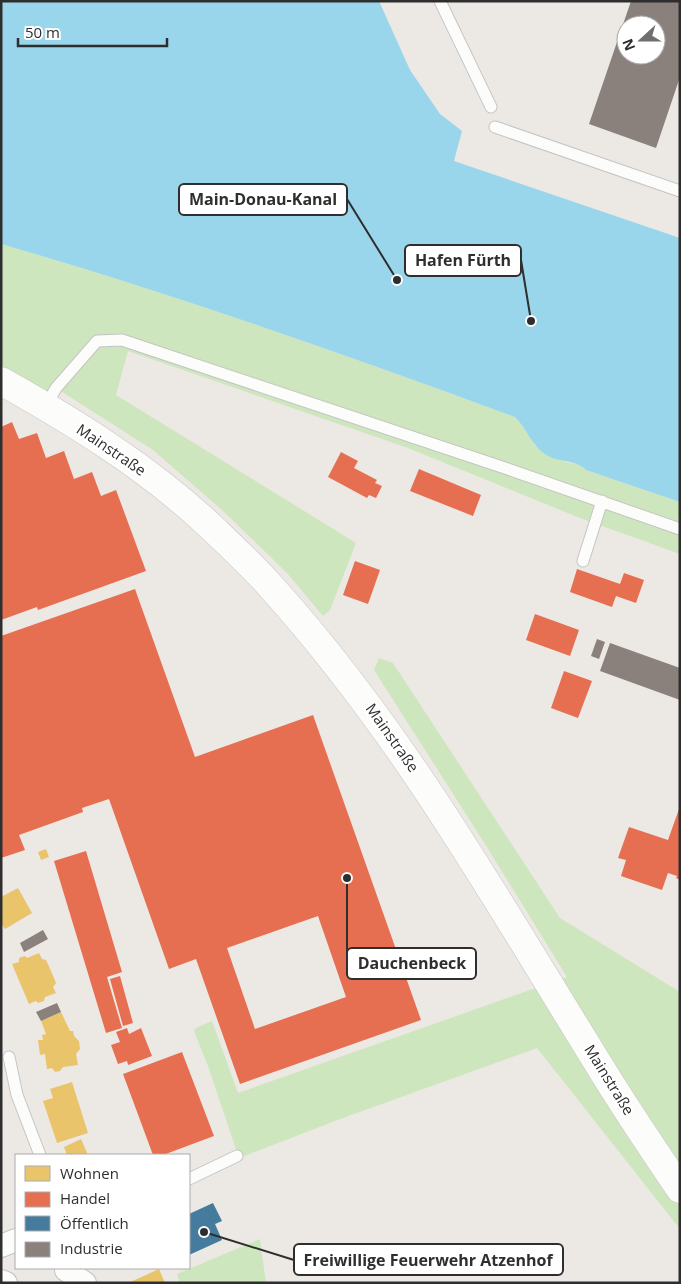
<svg xmlns="http://www.w3.org/2000/svg" width="681" height="1284" font-family="'Open Sans',sans-serif">
	<style>
		.green { fill: #cee6be }
		.water { fill: #99d6ec }
		.homes { fill: #e9c46a }
		.shops { fill: #e76f51; fill-rule: evenodd }
		.public { fill: #457b9d }
		.industry { fill: #8a817c; fill-rule: evenodd }
		.lines { fill: none; stroke-linecap: round; stroke-linejoin: round }
		.lane-casing { stroke: #c5c4c5; stroke-width: 13 }
		.street-casing { stroke: #c5c4c5; stroke-width: 24 }
		.secondary-casing { stroke: #c5c4c5; stroke-width: 29 }
		.lane { stroke: #fcfcfb; stroke-width: 11 }
		.street { stroke: #fcfcfb; stroke-width: 22 }
		.secondary { stroke: #fcfcfb; stroke-width: 28 }
		.labels { text-anchor: middle; stroke-width: 5; stroke-linejoin: round; paint-order: stroke }
		.street-label { font-size: 15px; fill: #2e2e2e; stroke: #fff }
		.leader { fill: none; stroke: #2e2e2e; stroke-width: 2 }
		.callout-dot { fill: #2e2e2e; stroke: #fff; stroke-width: 2 }
		.callout { fill: #fff; stroke: #2e2e2e; stroke-width: 2 }
		.callout-label { font-size: 16px; text-anchor: middle; font-weight: bold; fill: #2e2e2e }
	</style>
	<rect width="100%" height="100%" fill="#ece8e4"/>
	<!-- green -->
	<path class="green" d="M 1,244 C 175,294 345,355 515,417 L 521,424 L 535,446 L 565,462 L 582,465 L 586,470 L 680,502 L 680,554 L 580,518 L 408,448 L 128,351 L 116,395 L 356,543 L 330,610 L 323,616 L 287,573 L 222,510 L 153,450 L 56,388 L 46,406 L 1,381 Z
		M 379,658 L 393,663 L 560,918 L 680,992 L 680,1229 L 537,1048 L 343,1118 L 239,1158 L 208,1066 L 194,1031 L 196,1028 L 212,1021 L 238,1093 L 567,977 L 485,844 L 374,670 Z
		M 260,1239 L 266,1283 L 180,1283 L 177,1274 Z"/>
	<!-- water -->
	<path class="water" d="M 1,1 L 379,1 L 410,70 L 440,114 L 462,131 L 454,161 L 680,238 L 680,502 L 586,470 C 576,459 557,463 545,454 C 531,445 527,429 515,417 C 345,355 175,294 1,244 Z"/>
	<!-- homes -->
	<path class="homes" d="M 46,849 L 49,857 L 41,860 L 38,852 Z
		M 18,888 L 32,913 L 5,929 L 1,923 L 1,897 Z
		M 39,953 L 42,959 L 46,960 L 51,971 L 56,983 L 53,987 L 56,993 L 45,997 L 44,1001 L 38,1003 L 36,1001 L 29,1004 L 12,964 L 19,962 L 19,958 L 25,956 L 27,958 Z
		M 61,1012 L 70,1031 L 73,1031 L 74,1036 L 79,1041 L 80,1049 L 76,1054 L 78,1065 L 63,1067 L 60,1071 L 55,1072 L 52,1068 L 47,1069 L 45,1054 L 40,1055 L 38,1040 L 43,1040 L 42,1035 L 46,1034 L 41,1021 Z
		M 72,1082 L 88,1133 L 57,1143 L 43,1101 L 53,1098 L 50,1089 Z
		M 81,1139 L 88,1155 L 67,1155 L 64,1147 Z
		M 159,1269 L 165,1283 L 128,1283 L 146,1275 Z"/>
	<!-- shops -->
	<path class="shops" d="M 12,422 L 19,439 L 37,433 L 46,458 L 64,451 L 74,479 L 92,472 L 101,496 L 116,490 L 146,571 L 38,610 L 37,607 L 1,620 L 1,427 Z
		M 341,452 L 358,461 L 354,468 L 377,480 L 375,483 L 382,486 L 376,498 L 369,495 L 367,498 L 328,477 Z
		M 419,469 L 481,495 L 473,516 L 410,491 Z
		M 355,561 L 380,570 L 368,604 L 343,595 Z
		M 577,569 L 620,584 L 624,573 L 644,580 L 636,603 L 616,596 L 612,607 L 570,592 Z
		M 135,589 L 195,757 L 313,715 L 421,1020 L 240,1084 L 196,959 L 169,969 L 109,799 L 82,808 L 83,812 L 19,835 L 25,850 L 1,858 L 1,636 ZM 318,916 L 346,997 L 255,1029 L 227,948 Z
		M 535,614 L 579,630 L 570,656 L 526,640 Z
		M 564,671 L 592,681 L 578,718 L 551,708 Z
		M 679,809 L 680,880 L 676,878 L 677,876 L 668,873 L 662,890 L 621,876 L 626,860 L 618,858 L 629,827 L 668,840 Z
		M 86,851 L 122,972 L 107,977 L 122,1028 L 106,1033 L 54,861 Z
		M 120,976 L 133,1023 L 123,1026 L 110,979 Z
		M 127,1028 L 129,1034 L 141,1028 L 152,1056 L 128,1065 L 127,1061 L 118,1064 L 111,1045 L 120,1042 L 116,1032 Z
		M 182,1052 L 214,1136 L 163,1155 L 153,1155 L 123,1074 Z"/>
	<!-- public -->
	<path class="public" d="M 213,1203 L 222,1221 L 215,1224 L 222,1240 L 189,1255 L 189,1214 Z"/>
	<!-- industry -->
	<path class="industry" d="M 631,1 L 680,1 L 680,77 L 656,148 L 589,124 ZM 626,25 L 656,25 L 656,55 L 626,55 Z
		M 597,639 L 605,642 L 599,659 L 591,656 Z
		M 610,643 L 680,668 L 680,700 L 600,671 Z
		M 43,930 L 48,939 L 24,952 L 20,943 Z
		M 57,1003 L 61,1012 L 41,1021 L 36,1012 Z"/>
	<g class="lines">
		<defs>
			<path id="lane" d="M 440,1 L 491,107
				M 495,127 L 680,191
				M 46,406 L 56,388 L 97,341 L 122,340 L 502,467 L 680,529
				M 583,561 L 602,501
				M 9,1057 L 17,1095 L 40,1155
				M 189,1179 L 237,1156"/>
			<path id="street" d="M 1,1246 L 16,1240
				M 66,1270 L 85,1283
				M 1,1281 L 6,1283"/>
			<path id="secondary" d="M 1,381 C 74,422 147,467 208,524 C 230,545 253,566 273,589 C 409,740 505,915 612,1086 C 634,1121 657,1155 680,1189"/>
		</defs>
		<!-- lane casing -->
		<use href="#lane" class="lane-casing"/>
		<!-- street casing -->
		<use href="#street" class="street-casing"/>
		<!-- secondary casing -->
		<use href="#secondary" class="secondary-casing"/>
		<!-- lane -->
		<use href="#lane" class="lane"/>
		<!-- street -->
		<use href="#street" class="street"/>
		<!-- secondary -->
		<use href="#secondary" class="secondary"/>
	</g>
	<g class="labels">
		<!-- street labels -->
		<g class="street-label">
			<text transform="translate(111 450) rotate(34)" y="5">Mainstraße</text>
			<text transform="translate(392 738) rotate(55)" y="5">Mainstraße</text>
			<text transform="translate(609 1080) rotate(58)" y="5">Mainstraße</text>
		</g>
	</g>
	<!-- callouts -->
	<path class="leader" d="M397 280L347 199M531 321L521 260M347 878L347 963M204 1232L294 1260"/>
	<g class="callout-dot">
		<circle cx="397" cy="280" r="5"/>
		<circle cx="531" cy="321" r="5"/>
		<circle cx="347" cy="878" r="5"/>
		<circle cx="204" cy="1232" r="5"/>
	</g>
	<g class="callout">
		<rect x="179" y="184" width="168" height="31" rx="5"/>
		<rect x="405" y="245" width="116" height="31" rx="5"/>
		<rect x="347" y="948" width="129" height="31" rx="5"/>
		<rect x="294" y="1244" width="269" height="31" rx="5"/>
	</g>
	<g class="callout-label">
		<text x="263" y="205">Main-Donau-Kanal</text>
		<text x="463" y="266">Hafen Fürth</text>
		<text x="412" y="969">Dauchenbeck</text>
		<text x="428" y="1266">Freiwillige Feuerwehr Atzenhof</text>
	</g>
	<!-- border -->
	<rect width="681" height="1284" fill="none" stroke="#2e2e2e" stroke-width="5"/>
	<!-- legend -->
	<rect x="15" y="1154" width="175" height="115" fill="#ffffff" stroke="#ababab"/>
	<rect x="25" y="1166" width="25" height="15" fill="#e9c46a" stroke="#ababab"/>
	<text x="60" y="1179" font-size="15" fill="#2e2e2e">Wohnen</text>
	<rect x="25" y="1192" width="25" height="15" fill="#e76f51" stroke="#ababab"/>
	<text x="60" y="1204" font-size="15" fill="#2e2e2e">Handel</text>
	<rect x="25" y="1216" width="25" height="15" fill="#457b9d" stroke="#ababab"/>
	<text x="60" y="1229" font-size="15" fill="#2e2e2e">Öffentlich</text>
	<rect x="25" y="1242" width="25" height="15" fill="#8a817c" stroke="#ababab"/>
	<text x="60" y="1254" font-size="15" fill="#2e2e2e">Industrie</text>
	<!-- north arrow -->
	<g transform="translate(641 40) rotate(249)"><circle r="24" fill="#ffffff" stroke="#ababab"/>
	<path d="M0-4L9 19L0 12L-9 19Z" fill="#706f6e"/>
	<text y="-8" font-size="14" font-weight="bold" text-anchor="middle" fill="#2e2e2e">N</text>
	</g>
	<!-- scale -->
	<path d="M18 38v8h149v-8" fill="none" stroke="#2e2e2e" stroke-width="2.5"/>
	<text x="25" y="38" font-size="15" fill="#2e2e2e" stroke="#ffffff" stroke-width="4" paint-order="stroke">50 m</text>
</svg>
